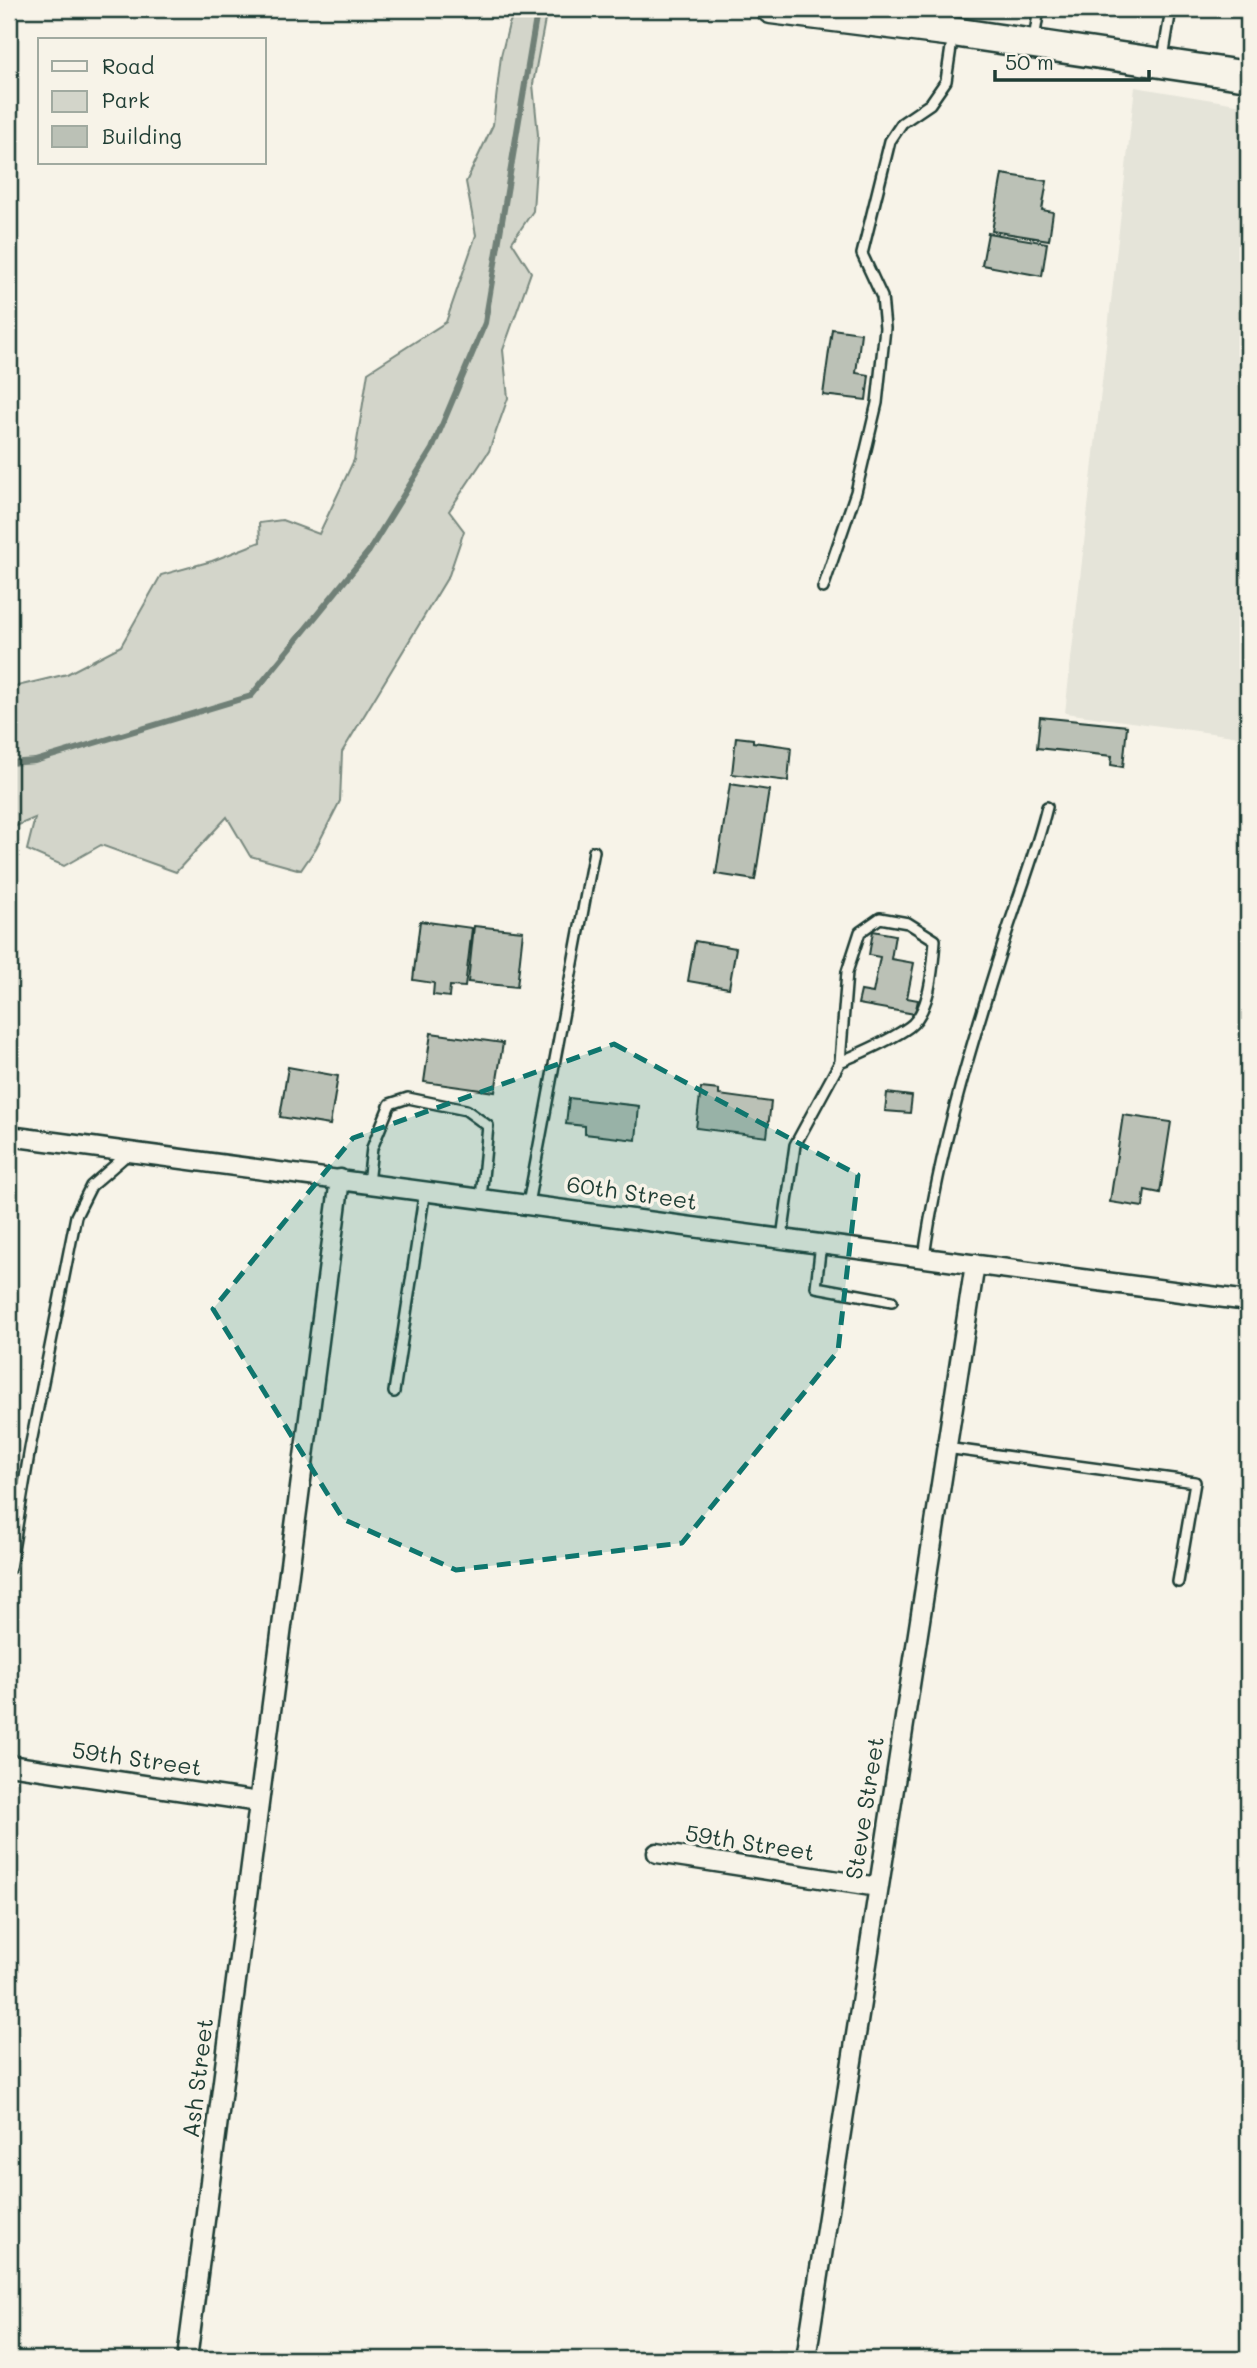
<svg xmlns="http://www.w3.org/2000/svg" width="1257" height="2368" font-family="Mali,sans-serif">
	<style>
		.built { fill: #e5e4d9 }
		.green { fill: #d3d5ca; stroke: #79897f; stroke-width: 2 }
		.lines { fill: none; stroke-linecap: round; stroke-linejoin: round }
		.stream { stroke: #6f8077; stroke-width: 6 }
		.building { fill: #bbc1b6; stroke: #1f3d34; stroke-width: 2 }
		.service-casing { stroke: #1f3d34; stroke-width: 14 }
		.minor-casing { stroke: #1f3d34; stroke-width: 23 }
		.primary-casing { stroke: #1f3d34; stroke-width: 33 }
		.service { stroke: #f7f3e8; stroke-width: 9 }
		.minor { stroke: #f7f3e8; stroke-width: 18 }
		.primary { stroke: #f7f3e8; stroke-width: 28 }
		.marked { fill: #0f766e; fill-opacity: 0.2; stroke: #0f766e; stroke-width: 5; stroke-dasharray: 14 9; stroke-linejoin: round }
		.labels { text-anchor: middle; stroke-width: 7; stroke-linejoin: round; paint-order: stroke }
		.street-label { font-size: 23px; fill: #1f3d34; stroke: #f7f3e8 }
	</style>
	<rect width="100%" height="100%" fill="#f7f3e8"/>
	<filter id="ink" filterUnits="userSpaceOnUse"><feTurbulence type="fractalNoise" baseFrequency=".0143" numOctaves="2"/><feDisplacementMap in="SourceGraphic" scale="14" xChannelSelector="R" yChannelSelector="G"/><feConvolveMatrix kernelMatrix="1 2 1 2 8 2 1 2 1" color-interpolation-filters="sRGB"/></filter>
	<g filter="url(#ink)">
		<!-- built -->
		<path class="built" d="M 1135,87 L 1248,106 L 1248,738 L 1065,713 Z"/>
		<!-- green -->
		<path class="green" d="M 516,9 L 547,9 L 533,84 L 538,135 L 533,211 L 512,242 L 531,272 L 503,350 L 508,398 L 489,451 L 449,511 L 464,531 L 449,575 L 342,752 L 340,801 L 316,848 L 301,870 L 250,856 L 227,817 L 176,872 L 101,845 L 64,866 L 27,850 L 35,818 L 9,829 L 9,688 L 67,674 L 121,646 L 161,575 L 212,561 L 260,542 L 259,523 L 282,520 L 319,534 L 354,460 L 368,372 L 446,322 L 476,235 L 466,182 L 493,125 L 501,56 L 509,24 Z"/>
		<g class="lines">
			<!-- stream -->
			<path class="stream" d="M 9,763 L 35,761 L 251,696 L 369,551 L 432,449 L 485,323 L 536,18"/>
		</g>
		<!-- building -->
		<path class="building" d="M 1002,174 L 1047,181 L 1042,210 L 1053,212 L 1049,240 L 992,231 Z
			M 988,233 L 1047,243 L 1042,276 L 982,265 Z
			M 832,329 L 861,333 L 856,373 L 869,375 L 866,400 L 823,395 Z
			M 1040,717 L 1127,726 L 1123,767 L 1111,765 L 1112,756 L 1037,748 Z
			M 736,737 L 753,739 L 753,742 L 791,747 L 788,781 L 732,774 Z
			M 730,784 L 769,790 L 755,880 L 716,874 Z
			M 420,921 L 472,928 L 465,987 L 450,986 L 449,997 L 433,995 L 434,983 L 413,980 Z
			M 474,926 L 523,931 L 517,987 L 468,982 Z
			M 873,931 L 895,935 L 891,959 L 914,963 L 907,998 L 918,1000 L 915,1014 L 858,1004 L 861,991 L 873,993 L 880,957 L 869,955 Z
			M 695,941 L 736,948 L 729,988 L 688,981 Z
			M 431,1033 L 503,1043 L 495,1092 L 424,1082 Z
			M 288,1067 L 338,1076 L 330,1125 L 280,1117 Z
			M 701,1088 L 719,1090 L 719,1095 L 771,1102 L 767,1137 L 696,1128 Z
			M 887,1093 L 912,1096 L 910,1113 L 885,1111 Z
			M 569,1098 L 639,1106 L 636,1140 L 585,1134 L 585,1126 L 566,1124 Z
			M 1123,1115 L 1171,1122 L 1160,1193 L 1145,1190 L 1143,1207 L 1110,1202 Z"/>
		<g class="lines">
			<defs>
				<path id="service" d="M 1034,39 L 1039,9
					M 1163,58 L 1171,9
					M 823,588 L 856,492 L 877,403 L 885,328 L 882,297 L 862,254 L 890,141 L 902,123 L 930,104 L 946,81 L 953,34
					M 368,1183 L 372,1148 L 390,1104 L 408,1098 L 466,1110 L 488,1126 L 481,1198
					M 528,1204 L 594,851
					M 782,1238 L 795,1145 L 840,1062 L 847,972 L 860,932 L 880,918 L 908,923 L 935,940 C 933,965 931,1011 909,1027 C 888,1042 862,1052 840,1062
					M 821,1243 L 816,1287 L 892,1301
					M 924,1257 C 939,1149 972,1042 1005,938 C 1019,894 1036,852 1047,807
					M 394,1392 L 425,1190
					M 946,1448 L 1195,1482 L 1178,1582
					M 10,1568 L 30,1448 L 76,1216 L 91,1186 L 129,1153"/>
				<path id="minor" d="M 9,1136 L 1248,1301
					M 9,1765 L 259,1802
					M 657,1853 L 878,1887
					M 187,2359 L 340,1179
					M 806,2359 L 975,1264"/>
				<path id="primary" d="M 771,9 L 953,32 L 1248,76"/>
			</defs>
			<!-- service casing -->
			<use href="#service" class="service-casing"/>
			<!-- minor casing -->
			<use href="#minor" class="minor-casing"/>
			<!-- primary casing -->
			<use href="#primary" class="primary-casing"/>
			<!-- service -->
			<use href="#service" class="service"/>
			<!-- minor -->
			<use href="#minor" class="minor"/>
			<!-- primary -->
			<use href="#primary" class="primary"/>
		</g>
	</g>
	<!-- marked area -->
	<path class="marked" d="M 614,1044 L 858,1175 L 838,1351 L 682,1543 L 456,1570 L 343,1519 L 213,1309 L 353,1138 Z"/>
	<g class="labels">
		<!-- street labels -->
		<g class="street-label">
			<text transform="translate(632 1193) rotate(8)" y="8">60th Street</text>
			<text transform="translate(137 1759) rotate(8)" y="8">59th Street</text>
			<text transform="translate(865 1808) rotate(-81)" y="8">Steve Street</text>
			<text transform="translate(750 1843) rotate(9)" y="8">59th Street</text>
			<text transform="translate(198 2078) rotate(-83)" y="8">Ash Street</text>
		</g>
	</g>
	<!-- margin -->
	<rect width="1257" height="2368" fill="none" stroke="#f7f3e8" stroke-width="35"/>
	<rect x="18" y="18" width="1222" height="2333" fill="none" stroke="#1f3d34" stroke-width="2.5" filter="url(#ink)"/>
	<!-- legend -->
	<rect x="38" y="38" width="228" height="126" fill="#f7f3e8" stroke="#a1aaa0" stroke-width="2"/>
	<rect x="52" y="61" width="35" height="10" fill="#f7f3e8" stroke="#a1aaa0" stroke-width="2"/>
	<text x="102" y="74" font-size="21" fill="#1f3d34">Road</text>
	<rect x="52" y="91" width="35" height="21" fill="#d3d5ca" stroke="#a1aaa0" stroke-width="2"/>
	<text x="102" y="108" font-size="21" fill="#1f3d34">Park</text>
	<rect x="52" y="126" width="35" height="21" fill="#bbc1b6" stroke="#a1aaa0" stroke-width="2"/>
	<text x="102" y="144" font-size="21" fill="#1f3d34">Building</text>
	<!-- scale -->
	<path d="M995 70v10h154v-10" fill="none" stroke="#1f3d34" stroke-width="3.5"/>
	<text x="1005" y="70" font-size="21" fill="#1f3d34" stroke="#f7f3e8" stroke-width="5" paint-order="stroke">50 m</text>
</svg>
